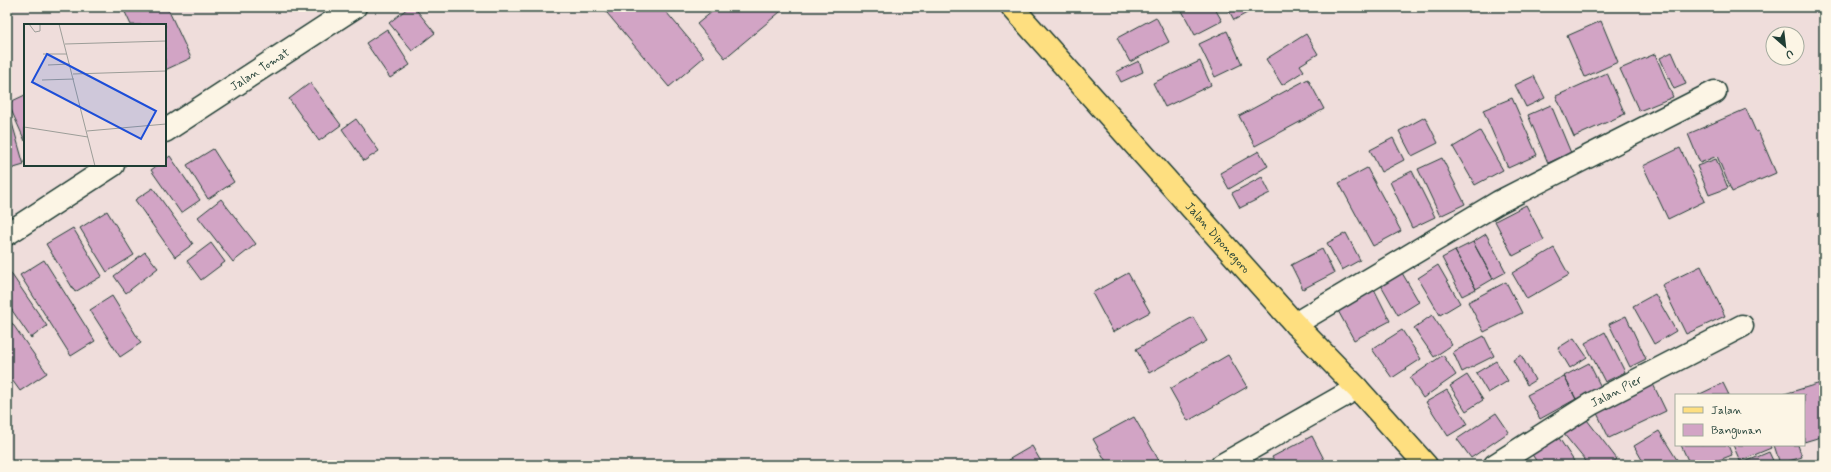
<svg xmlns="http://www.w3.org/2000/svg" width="1831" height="472" font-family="Mynerve,sans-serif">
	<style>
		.building { fill: #d2a4c5; stroke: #1f3d34 }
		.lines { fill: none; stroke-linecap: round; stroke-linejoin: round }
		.minor-casing { stroke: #1f3d34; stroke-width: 25 }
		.major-casing { stroke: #1f3d34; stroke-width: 25 }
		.minor { stroke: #fcf5e5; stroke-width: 22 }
		.major { stroke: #fedf80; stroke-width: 22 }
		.labels { text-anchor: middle; stroke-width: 4; stroke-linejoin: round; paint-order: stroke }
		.street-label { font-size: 12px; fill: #1f3d34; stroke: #fcf5e5 }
		.inset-road { fill: none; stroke: #9c9d98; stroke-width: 1 }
		.view { fill: #1d4ed8; fill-opacity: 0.15; stroke: #1d4ed8; stroke-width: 2 }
		.inset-edge { fill: none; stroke: #1f3d34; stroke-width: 2 }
	</style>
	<rect width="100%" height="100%" fill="#efdddb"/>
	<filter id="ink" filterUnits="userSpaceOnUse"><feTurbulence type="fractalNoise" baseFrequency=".025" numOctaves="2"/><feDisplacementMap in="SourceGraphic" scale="8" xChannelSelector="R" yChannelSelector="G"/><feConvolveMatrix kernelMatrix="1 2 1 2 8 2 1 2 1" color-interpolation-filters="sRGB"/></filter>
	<g filter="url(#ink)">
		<!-- building -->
		<path class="building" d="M 131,7 L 167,7 L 191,58 L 165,70 L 165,25 L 131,25 L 124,10 Z
			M 409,7 L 414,7 L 435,33 L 412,51 L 389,23 Z
			M 602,7 L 662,7 L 704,57 L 669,87 Z
			M 718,7 L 786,7 L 725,58 L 697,24 Z
			M 1180,7 L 1214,7 L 1222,21 L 1195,35 Z
			M 1227,7 L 1258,7 L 1234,20 Z
			M 1156,17 L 1169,42 L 1130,62 L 1117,38 Z
			M 1601,21 L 1618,62 L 1585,77 L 1567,36 Z
			M 387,29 L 410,65 L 390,78 L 366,43 Z
			M 1227,31 L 1242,64 L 1215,77 L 1199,44 Z
			M 1306,34 L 1318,54 L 1300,65 L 1304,71 L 1282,85 L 1266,59 Z
			M 1672,52 L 1686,84 L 1674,89 L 1660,58 Z
			M 1655,54 L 1673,97 L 1639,111 L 1620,69 Z
			M 1139,61 L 1143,72 L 1121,82 L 1116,72 Z
			M 1200,61 L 1211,85 L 1165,107 L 1153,83 Z
			M 1607,73 L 1625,114 L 1574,137 L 1556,96 Z
			M 1534,76 L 1545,98 L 1526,107 L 1515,85 Z
			M 1308,79 L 1324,109 L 1255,146 L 1239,116 Z
			M 310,83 L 341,125 L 319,141 L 289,99 Z
			M 25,95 L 25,141 L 8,103 Z
			M 1512,98 L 1537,155 L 1508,168 L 1483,110 Z
			M 1551,105 L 1571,153 L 1548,163 L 1528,115 Z
			M 1746,109 L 1756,132 L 1758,131 L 1776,173 L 1732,192 L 1717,156 L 1700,163 L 1688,134 Z
			M 1425,117 L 1438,143 L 1412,156 L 1399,131 Z
			M 356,119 L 379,151 L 364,161 L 342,129 Z
			M 12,123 L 24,165 L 7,170 L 7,124 Z
			M 1480,131 L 1503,170 L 1475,185 L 1453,147 Z
			M 1393,138 L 1404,160 L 1381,172 L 1370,150 Z
			M 1680,148 L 1705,201 L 1668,219 L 1643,166 Z
			M 213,149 L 234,182 L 208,199 L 187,165 Z
			M 1259,151 L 1268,166 L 1229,189 L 1220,173 Z
			M 170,156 L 200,200 L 181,213 L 151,170 L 158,165 L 165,165 L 165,160 Z
			M 1442,158 L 1465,204 L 1440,216 L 1418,169 Z
			M 1716,159 L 1728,188 L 1709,195 L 1697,166 Z
			M 1367,168 L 1401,231 L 1373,246 L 1339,183 Z
			M 1412,171 L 1435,217 L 1412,228 L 1390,182 Z
			M 1262,177 L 1270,193 L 1240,208 L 1232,193 Z
			M 153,188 L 193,244 L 175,257 L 135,200 Z
			M 221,199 L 256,244 L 233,262 L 198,217 Z
			M 1526,205 L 1544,240 L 1513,256 L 1495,221 Z
			M 107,211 L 134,255 L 107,272 L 80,228 Z
			M 73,228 L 102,276 L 75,292 L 46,244 Z
			M 1346,233 L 1360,260 L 1342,270 L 1327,243 Z
			M 1486,234 L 1506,272 L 1493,279 L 1473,242 Z
			M 1473,242 L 1493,279 L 1476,289 L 1455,251 Z
			M 211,243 L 225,262 L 201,280 L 187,261 Z
			M 1554,248 L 1569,275 L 1527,299 L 1512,273 Z
			M 1322,249 L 1334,273 L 1303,289 L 1291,265 Z
			M 1455,251 L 1476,289 L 1462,296 L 1442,258 Z
			M 145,252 L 158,268 L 126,293 L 114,276 Z
			M 44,260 L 95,341 L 71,356 L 20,275 Z
			M 1438,265 L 1460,303 L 1440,315 L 1418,278 Z
			M 1398,266 L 1419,302 L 1398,315 L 1377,278 Z
			M 1701,266 L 1725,316 L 1686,334 L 1662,285 Z
			M 10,272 L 47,326 L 31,338 L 7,303 L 7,274 Z
			M 1128,273 L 1150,312 L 1113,332 L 1092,293 Z
			M 1506,282 L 1522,313 L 1484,332 L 1468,302 Z
			M 1374,289 L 1390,321 L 1354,340 L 1337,309 Z
			M 1655,294 L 1676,331 L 1654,344 L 1633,306 Z
			M 112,296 L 141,343 L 120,357 L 90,310 Z
			M 1432,315 L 1452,345 L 1434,357 L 1414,328 Z
			M 7,316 L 47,373 L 20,391 L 7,373 Z
			M 1626,316 L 1646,359 L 1630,367 L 1609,324 Z
			M 1193,317 L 1207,341 L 1149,373 L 1136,349 Z
			M 1402,330 L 1421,359 L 1392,378 L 1372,349 Z
			M 1605,332 L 1625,372 L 1605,382 L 1585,343 Z
			M 1484,336 L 1494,356 L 1462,372 L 1453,352 Z
			M 1574,338 L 1587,357 L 1570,368 L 1558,348 Z
			M 1228,355 L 1247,387 L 1188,421 L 1170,389 Z
			M 1443,355 L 1456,375 L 1423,398 L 1410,378 Z
			M 1521,355 L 1535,380 L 1527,385 L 1513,360 Z
			M 1496,361 L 1508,381 L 1488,393 L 1476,373 Z
			M 1589,363 L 1601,387 L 1576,399 L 1564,376 Z
			M 1467,375 L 1483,400 L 1466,411 L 1450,386 Z
			M 1564,376 L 1576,399 L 1540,419 L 1527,395 Z
			M 1652,382 L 1666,411 L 1609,438 L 1595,409 Z
			M 1824,382 L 1824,436 L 1804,442 L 1804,395 L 1781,395 Z
			M 1723,383 L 1729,395 L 1698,395 Z
			M 1447,390 L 1468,424 L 1448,436 L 1426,402 Z
			M 1496,413 L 1509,432 L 1471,458 L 1457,439 Z
			M 1584,416 L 1617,459 L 1610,465 L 1589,465 L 1563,433 Z
			M 1134,417 L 1161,464 L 1108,465 L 1093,439 Z
			M 1659,431 L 1679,463 L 1676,465 L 1645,465 L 1634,446 Z
			M 1555,432 L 1574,461 L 1568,465 L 1539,465 L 1529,450 Z
			M 1312,436 L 1327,465 L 1276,465 L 1272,457 Z
			M 1681,445 L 1728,445 L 1732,455 L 1707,465 L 1690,465 Z
			M 1733,445 L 1770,445 L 1771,448 L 1740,461 Z
			M 1774,445 L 1798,445 L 1802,457 L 1780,464 Z
			M 1032,446 L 1043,465 L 1010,465 L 1008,460 Z
			M 1769,452 L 1775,465 L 1738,465 Z
			M 1519,453 L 1527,465 L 1503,465 Z"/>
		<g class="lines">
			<defs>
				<g id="minor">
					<path id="s1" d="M 165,131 L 355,7"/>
					<path d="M 7,234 L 113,165"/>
					<path d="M 1295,324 L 1499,202 L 1715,92"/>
					<path d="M 1222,465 L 1357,388"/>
					<path id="s2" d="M 1495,465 L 1591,404 L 1742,326"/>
				</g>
				<g id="major">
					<path id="s3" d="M 1012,7 L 1295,324 L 1357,388 L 1426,465"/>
				</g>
			</defs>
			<!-- minor casing -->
			<use href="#minor" class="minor-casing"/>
			<!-- major casing -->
			<use href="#major" class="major-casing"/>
			<!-- minor -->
			<use href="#minor" class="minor"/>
			<!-- major -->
			<use href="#major" class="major"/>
		</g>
	</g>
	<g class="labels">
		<!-- street labels -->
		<g class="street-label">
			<text dy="4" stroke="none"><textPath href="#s1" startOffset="113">Jalan Tomat</textPath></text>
			<text dy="4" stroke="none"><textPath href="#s3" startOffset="309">Jalan Diponegoro</textPath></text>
			<text dy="4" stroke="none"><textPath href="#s2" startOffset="142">Jalan Pier</textPath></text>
		</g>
	</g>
	<!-- overview -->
	<g transform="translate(24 24)">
		<rect width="142" height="142" fill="#efdddb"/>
		<path class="inset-road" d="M 5,0 L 11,8 L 16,7 L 16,0M 35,0 L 71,142M 41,20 L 142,17M 19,30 L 43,30M 24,41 L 46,40M 49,50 L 142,47M 18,56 L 50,55M 0,103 L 64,113M 63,107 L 142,100"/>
		<path class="view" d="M 23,30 L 132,87 L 117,115 L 8,58 Z"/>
		<rect width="142" height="142" class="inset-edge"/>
	</g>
	<!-- margin -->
	<rect width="1831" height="472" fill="none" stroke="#fcf5e5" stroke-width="24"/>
	<rect x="12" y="12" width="1807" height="448" fill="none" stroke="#1f3d34" stroke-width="1.5" filter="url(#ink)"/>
	<!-- legend -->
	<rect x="1675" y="394" width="130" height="52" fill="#fcf5e5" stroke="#a4ab9e"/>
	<rect x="1683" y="407" width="20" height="6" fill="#fedf80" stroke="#a4ab9e"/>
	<text x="1711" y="414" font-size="12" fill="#1f3d34">Jalan</text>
	<rect x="1683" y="424" width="20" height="12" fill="#d2a4c5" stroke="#a4ab9e"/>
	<text x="1711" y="434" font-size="12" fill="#1f3d34">Bangunan</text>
	<!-- north arrow -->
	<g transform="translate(1785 46) rotate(152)"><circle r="19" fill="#fcf5e5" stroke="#a4ab9e"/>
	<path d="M0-3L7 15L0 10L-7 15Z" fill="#1f3d34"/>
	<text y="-6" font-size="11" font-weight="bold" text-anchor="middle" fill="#1f3d34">U</text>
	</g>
</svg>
